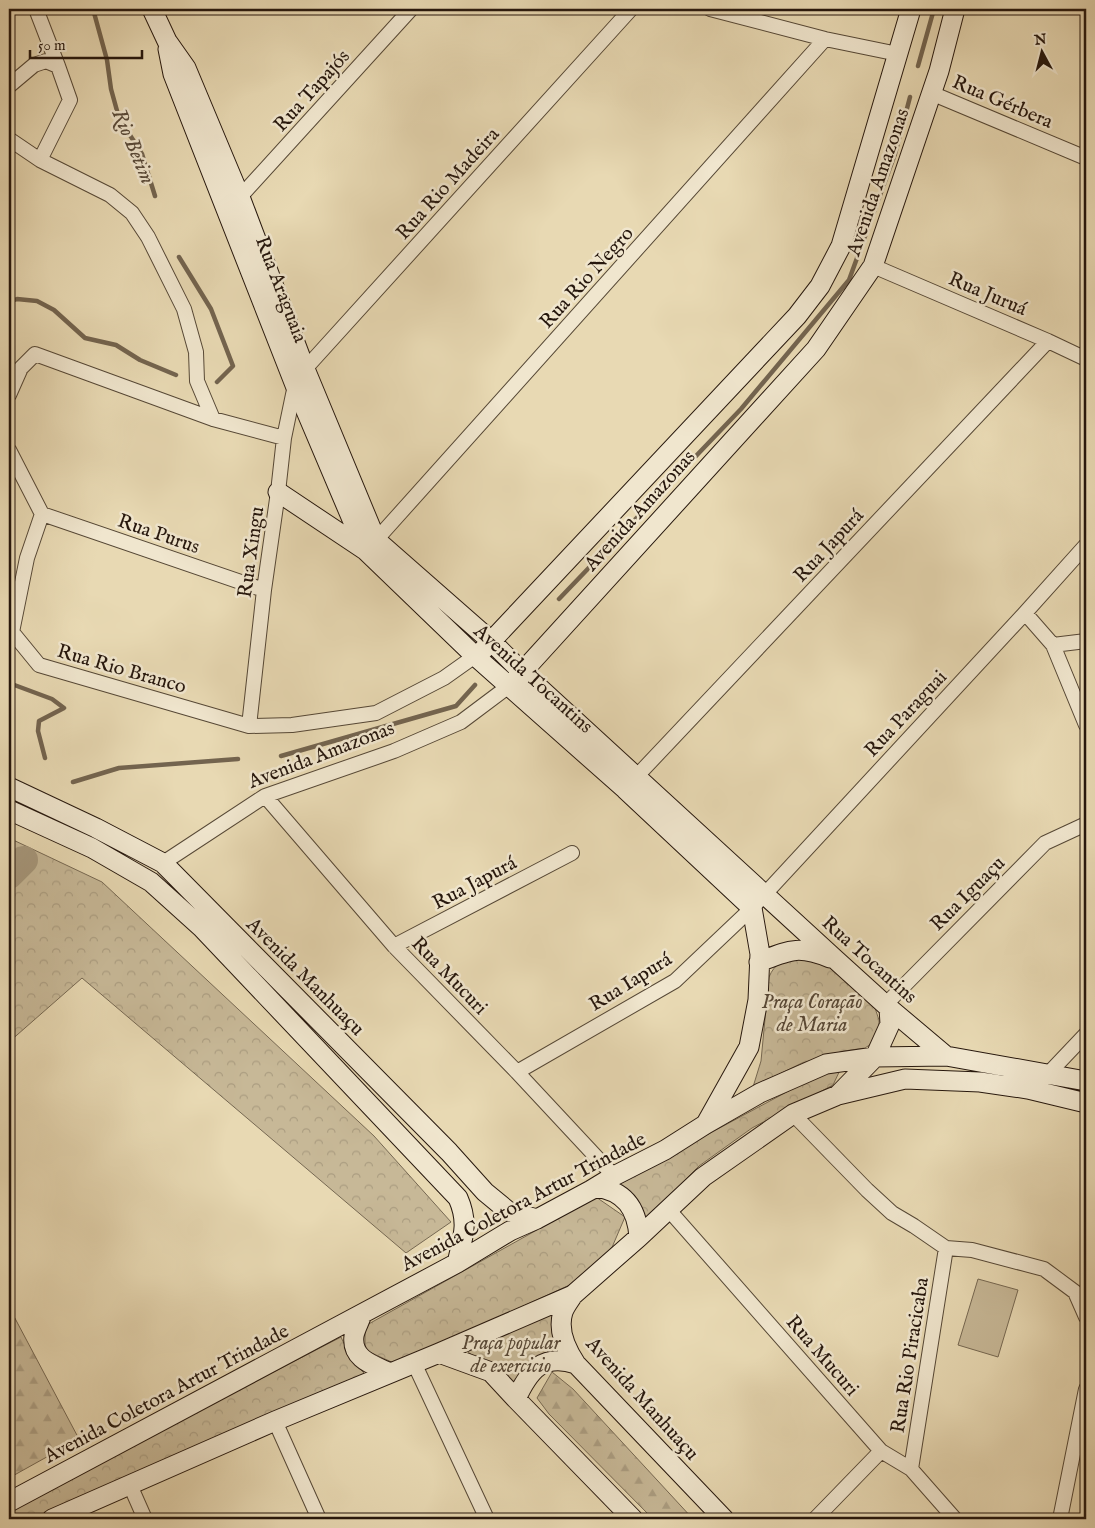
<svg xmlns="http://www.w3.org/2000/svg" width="1095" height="1528" font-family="'IM FELL English',serif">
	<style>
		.forest { fill: url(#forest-firs); stroke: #766852 }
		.park { fill: url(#park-crowns); stroke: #766852 }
		.garden { fill: #c7b897; stroke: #766852 }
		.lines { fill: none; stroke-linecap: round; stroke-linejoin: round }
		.stream { stroke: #73644f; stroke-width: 4.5 }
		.river { stroke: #a6977b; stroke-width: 28 }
		.street-casing { stroke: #564836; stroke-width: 16 }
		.secondary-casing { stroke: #26170d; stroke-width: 21 }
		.street { stroke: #f0e6ce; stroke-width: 14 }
		.secondary { stroke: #f0e6ce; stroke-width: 19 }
		.labels { text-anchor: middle; stroke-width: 5; stroke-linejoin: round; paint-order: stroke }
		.street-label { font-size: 20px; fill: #26170d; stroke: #f0e6ce }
		.park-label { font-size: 20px; font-style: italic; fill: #564736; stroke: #f0e6ce }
		.water-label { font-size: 21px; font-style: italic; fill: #594a39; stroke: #f0e6ce }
	</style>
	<defs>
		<pattern id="forest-firs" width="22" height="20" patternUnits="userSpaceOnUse" patternTransform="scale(1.25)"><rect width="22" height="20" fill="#c7b897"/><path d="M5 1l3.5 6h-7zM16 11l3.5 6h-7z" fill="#ab9d81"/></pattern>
		<pattern id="park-crowns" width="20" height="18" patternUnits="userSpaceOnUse" patternTransform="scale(1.25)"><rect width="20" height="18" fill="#c7b897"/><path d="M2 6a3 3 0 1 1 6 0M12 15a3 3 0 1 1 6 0" fill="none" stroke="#ab9d81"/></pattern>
	</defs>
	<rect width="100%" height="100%" fill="#e8d9b3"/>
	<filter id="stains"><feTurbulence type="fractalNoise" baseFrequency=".004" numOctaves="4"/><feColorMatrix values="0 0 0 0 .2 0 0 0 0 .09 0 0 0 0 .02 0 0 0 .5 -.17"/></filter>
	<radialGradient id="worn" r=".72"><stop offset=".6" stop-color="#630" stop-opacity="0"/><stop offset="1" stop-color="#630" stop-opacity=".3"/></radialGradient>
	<!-- forest -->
	<path class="forest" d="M 9,1307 L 79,1439 L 9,1478 Z
		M 552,1372 L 573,1389 L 693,1519 L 653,1519 L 549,1414 L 537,1398 Z"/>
	<!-- park -->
	<path class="park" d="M 9,838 L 102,882 L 374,1136 L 451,1222 L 406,1253 L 82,978 L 9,1042 Z
		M 795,956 L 833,968 L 875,1008 L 879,1020 L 879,1027 L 871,1044 L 865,1048 L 844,1051 L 802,1063 L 753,1087 L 761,1061 L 769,977 C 775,963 782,962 795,956 Z
		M 841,1068 L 833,1085 L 752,1128 L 699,1166 L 646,1219 L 617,1183 L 796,1087 Z
		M 596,1197 L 625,1217 L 610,1252 L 574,1283 L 396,1364 L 365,1350 L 365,1326 Z
		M 556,1306 L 558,1354 L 515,1385 L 465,1350 Z
		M 341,1337 L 352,1361 L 365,1374 L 32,1519 L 9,1519 L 9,1509 Z"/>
	<!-- garden -->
	<path class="garden" d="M 978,1279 L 1018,1290 L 998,1357 L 958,1345 Z"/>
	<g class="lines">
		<!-- stream -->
		<path class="stream" d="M 93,9 L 107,60 L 111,89 L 119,118 L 142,154 L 155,196
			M 918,66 L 934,9
			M 179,257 L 211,309 L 233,366 L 217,382
			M 9,302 L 17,299 L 37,301 L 54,310 L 85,338 L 116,345 L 140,360 L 176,375
			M 559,599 L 741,409 L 849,280 L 895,154 L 910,97
			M 9,683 L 52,699 L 64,708 L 39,721 L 38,731 L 45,758
			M 281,756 L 456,706 L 475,685
			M 73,782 L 119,768 L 238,759"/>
		<!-- river -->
		<path class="river" d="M 9,875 L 24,860"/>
		<defs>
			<path id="street" d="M 36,9 L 58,66 L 70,100 L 40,160
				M 710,9 L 825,39 L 898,54
				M 9,86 L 34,65 L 46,61 L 58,66
				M 931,93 L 1086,158
				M 9,139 L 40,160 L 110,195 L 132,213 L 148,237 L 184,309 L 196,352 L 197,381 L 213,419
				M 240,197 L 411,9
				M 873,266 L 1048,341 L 1086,359
				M 9,395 L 21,368 L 35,354 L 213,419 L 284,438
				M 9,450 L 42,514 L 27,558 L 12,632 L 39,665 L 249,726 L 292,725 L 376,713 L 444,678 L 475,656
				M 42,514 L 264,590
				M 376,540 L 825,39
				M 1025,613 L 1053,645 L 1086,725
				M 1053,645 L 1086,641
				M 249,726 L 264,590 L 278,492 L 284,438 L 295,385 L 305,369 L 631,9
				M 636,777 L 1048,341
				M 265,796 L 394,946 L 517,1072 L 614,1176
				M 163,863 L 265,796 L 394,751 L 461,722 L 509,686
				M 394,946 L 572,853
				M 886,1004 L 1045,843 L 1086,824
				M 517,1072 L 675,981 L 752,908 L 1025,613 L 1086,545
				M 1049,1073 L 1086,1034
				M 793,1114 L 867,1190 L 892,1213 L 914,1226 L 946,1248 L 972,1250 L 1044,1269 L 1075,1292 L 1086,1317
				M 668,1209 L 881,1451 L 911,1469 L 955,1519
				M 414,1363 L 487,1519
				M 275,1421 L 319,1519
				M 911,1469 L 946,1248
				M 130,1485 L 145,1519
				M 815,1519 L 881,1451
				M 1060,1519 L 1086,1389"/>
			<path id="secondary" d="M 152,9 L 167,41 L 186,68 L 240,197 L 305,369 L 376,540 L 491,641 L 522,672 L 836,960 L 889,1008 L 946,1056
				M 168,49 L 173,74 L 295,385 L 365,550
				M 278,492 L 365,550 L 475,656 L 625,789 L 752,908 L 760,954 L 758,1000 L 749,1047 L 707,1122
				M 483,650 L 797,316 L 820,286 L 841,246 L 911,9
				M 515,680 L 816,349 L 873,266 L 939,71 L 955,9
				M 9,787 L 96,828 L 163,863 L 449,1152 L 485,1192 L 508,1211 L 537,1219
				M 9,810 L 92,848 L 151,882 L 202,928 L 458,1198 C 469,1223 463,1237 457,1263
				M 759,962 C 790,950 798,945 830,958
				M 838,1095 L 875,1057 L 890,1024 L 889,1008
				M 596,1187 C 625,1191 637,1209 639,1237
				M 573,1295 C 570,1300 565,1306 563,1312 C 557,1331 566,1349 576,1364 L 724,1519
				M 362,1314 C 360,1321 355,1329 354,1336 C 351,1359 373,1365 390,1373
				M 439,1353 L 491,1372 L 516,1399 L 633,1519
				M 516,1399 C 529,1371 542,1353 576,1364
				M 9,1502 L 457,1263 L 510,1231 L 537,1219 L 591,1190 L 614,1176 L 665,1150 L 706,1124 L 760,1093 L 826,1064 L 875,1057 L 946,1056 L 1086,1081
				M 52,1519 L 275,1421 L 439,1353 L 573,1295 L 639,1237 L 703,1177 L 793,1114 L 838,1095 L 905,1079 L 980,1082 L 1028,1089 L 1086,1103"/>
		</defs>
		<!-- street casing -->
		<use href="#street" class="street-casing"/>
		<!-- secondary casing -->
		<use href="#secondary" class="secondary-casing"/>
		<!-- street -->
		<use href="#street" class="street"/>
		<!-- secondary -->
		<use href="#secondary" class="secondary"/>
	</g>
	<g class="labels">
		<!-- street labels -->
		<g class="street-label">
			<text transform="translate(311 90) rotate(-48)" y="7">Rua Tapajós</text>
			<text transform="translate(1003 101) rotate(23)" y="7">Rua Gérbera</text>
			<text transform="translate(877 182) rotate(-71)" y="7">Avenida Amazonas</text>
			<text transform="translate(447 183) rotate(-48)" y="7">Rua Rio Madeira</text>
			<text transform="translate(586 277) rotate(-48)" y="7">Rua Rio Negro</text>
			<text transform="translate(282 289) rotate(69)" y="7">Rua Araguaia</text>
			<text transform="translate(988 293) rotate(23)" y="7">Rua Juruá</text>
			<text transform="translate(639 510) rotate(-48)" y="7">Avenida Amazonas</text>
			<text transform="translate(159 533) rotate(19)" y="7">Rua Purus</text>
			<text transform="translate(828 545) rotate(-47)" y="7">Rua Japurá</text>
			<text transform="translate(250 552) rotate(-82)" y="7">Rua Xingu</text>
			<text transform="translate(122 668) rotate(16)" y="7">Rua Rio Branco</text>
			<text transform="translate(534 678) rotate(42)" y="7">Avenida Tocantins</text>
			<text transform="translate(905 713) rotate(-47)" y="7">Rua Paraguai</text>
			<text transform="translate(321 754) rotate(-21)" y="7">Avenida Amazonas</text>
			<text transform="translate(474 882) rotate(-28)" y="7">Rua Japurá</text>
			<text transform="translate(967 893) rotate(-45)" y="7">Rua Iguaçu</text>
			<text transform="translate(870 959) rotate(42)" y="7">Rua Tocantins</text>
			<text transform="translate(450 975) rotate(46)" y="7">Rua Mucuri</text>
			<text transform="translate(306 976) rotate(45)" y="7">Avenida Manhuaçu</text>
			<text transform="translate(630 981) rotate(-32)" y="7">Rua Iapurá</text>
			<text transform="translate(523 1201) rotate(-28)" y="7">Avenida Coletora Artur Trindade</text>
			<text transform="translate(823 1355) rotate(49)" y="7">Rua Mucuri</text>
			<text transform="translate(909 1355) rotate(-81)" y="7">Rua Rio Piracicaba</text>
			<text transform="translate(166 1393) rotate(-28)" y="7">Avenida Coletora Artur Trindade</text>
			<text transform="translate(643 1398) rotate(48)" y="7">Avenida Manhuaçu</text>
		</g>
		<!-- park labels -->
		<g class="park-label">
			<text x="812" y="1008">Praça Coração<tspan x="812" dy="23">de Maria</tspan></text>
			<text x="511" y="1349">Praça popular<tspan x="511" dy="23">de exercicio</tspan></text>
		</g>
		<!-- water labels -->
		<g class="water-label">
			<text transform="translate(134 146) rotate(67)" y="7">Rio Betim</text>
		</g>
	</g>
	<!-- margin -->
	<rect width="1095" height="1528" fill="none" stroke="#e8d9b3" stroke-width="30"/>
	<rect x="10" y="10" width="1075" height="1508" fill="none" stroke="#26170d" stroke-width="2.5"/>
	<rect x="15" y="15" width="1065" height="1498" fill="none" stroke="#26170d"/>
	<!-- north arrow -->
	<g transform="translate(1042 52) rotate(353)" stroke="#f0e6ce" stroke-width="4" paint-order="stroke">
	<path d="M0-4L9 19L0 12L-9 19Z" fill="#26170d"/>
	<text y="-8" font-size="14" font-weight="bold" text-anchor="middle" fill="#26170d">N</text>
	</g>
	<!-- scale -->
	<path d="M30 50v8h112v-8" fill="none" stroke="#26170d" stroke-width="2.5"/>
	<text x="38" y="50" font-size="15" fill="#26170d" stroke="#f0e6ce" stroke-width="4" paint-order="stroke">50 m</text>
	<rect width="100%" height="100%" filter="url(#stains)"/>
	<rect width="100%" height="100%" fill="url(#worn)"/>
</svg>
